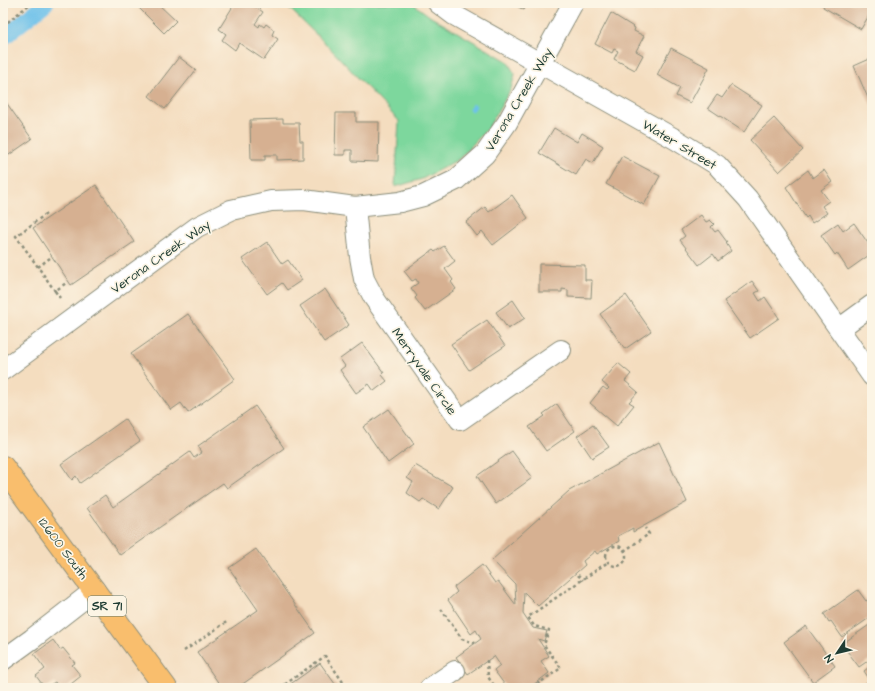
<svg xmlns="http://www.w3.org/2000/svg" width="875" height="691" font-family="'Architects Daughter',sans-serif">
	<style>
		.green { fill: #7dd79d; stroke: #4e8a68 }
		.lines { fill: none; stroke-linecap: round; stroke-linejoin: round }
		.stream { stroke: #6dc1ea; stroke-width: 4.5 }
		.canal { stroke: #6dc1ea; stroke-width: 16 }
		.building { fill: #d6b091 }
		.minor-casing { stroke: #8a8d7a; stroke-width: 22 }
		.major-casing { stroke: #8a8d7a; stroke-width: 24 }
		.path { stroke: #8a8d7a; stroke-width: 2.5; stroke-dasharray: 3 3; stroke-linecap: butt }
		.minor { stroke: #fff; stroke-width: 20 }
		.major { stroke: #f9be6d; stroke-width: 22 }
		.labels { text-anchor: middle; stroke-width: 3.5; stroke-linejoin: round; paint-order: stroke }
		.shield { fill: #fcf5e5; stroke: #617469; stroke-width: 1 }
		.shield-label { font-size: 12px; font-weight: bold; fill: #1f3d34 }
		.street-label { font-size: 13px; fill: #1f3d34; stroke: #fcf5e5 }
	</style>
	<rect width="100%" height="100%" fill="#fcf5e5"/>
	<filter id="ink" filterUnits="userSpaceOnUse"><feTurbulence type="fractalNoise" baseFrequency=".025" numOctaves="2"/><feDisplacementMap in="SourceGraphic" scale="8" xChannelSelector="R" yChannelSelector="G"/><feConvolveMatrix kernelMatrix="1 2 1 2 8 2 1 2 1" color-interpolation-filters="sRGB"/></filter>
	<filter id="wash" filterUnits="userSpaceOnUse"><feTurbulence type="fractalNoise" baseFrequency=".012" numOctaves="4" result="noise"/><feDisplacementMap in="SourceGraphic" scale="16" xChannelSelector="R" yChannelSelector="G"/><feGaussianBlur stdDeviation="0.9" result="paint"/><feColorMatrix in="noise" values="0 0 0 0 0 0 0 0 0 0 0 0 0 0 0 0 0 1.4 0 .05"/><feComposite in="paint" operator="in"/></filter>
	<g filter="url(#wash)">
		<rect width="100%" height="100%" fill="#f4ddbf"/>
		<!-- green -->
		<path class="green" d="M 284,3 L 412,3 L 431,17 L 507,61 L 515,74 L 511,89 L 488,128 L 459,159 L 422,179 L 395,187 L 399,121 L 327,45 Z"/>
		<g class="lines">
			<!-- stream -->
			<path class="stream" d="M 472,109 L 474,106"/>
			<!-- canal -->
			<path class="canal" d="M 3,38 L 46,3"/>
		</g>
		<g id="blocks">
			<!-- building -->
			<path class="building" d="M 144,3 L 157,3 L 176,21 L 164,33 L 139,8 Z
				M 235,3 L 250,3 L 263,12 L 255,24 L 259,27 L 260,24 L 264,27 L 266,24 L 274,30 L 272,35 L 278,39 L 264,60 L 239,43 L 235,50 L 222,40 L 226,34 L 219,29 Z
				M 511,3 L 527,3 L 524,10 Z
				M 825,3 L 872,3 L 872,10 L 861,29 L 823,7 Z
				M 611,13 L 635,28 L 634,31 L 644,36 L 636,51 L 643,55 L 635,70 L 614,59 L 618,51 L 614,49 L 612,53 L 595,44 Z
				M 671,48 L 709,68 L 690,103 L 676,96 L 680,88 L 657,75 Z
				M 179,57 L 196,70 L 165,109 L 149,96 Z
				M 872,58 L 872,104 L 871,105 L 854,66 Z
				M 731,85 L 762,105 L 744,132 L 708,108 L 717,95 L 722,98 Z
				M 3,98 L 32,139 L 3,159 Z
				M 336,113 L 356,113 L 356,122 L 379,122 L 378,162 L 352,161 L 352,150 L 345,150 L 345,155 L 335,155 Z
				M 774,118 L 803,150 L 779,172 L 750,140 Z
				M 283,119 L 283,123 L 299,123 L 300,141 L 303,141 L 303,159 L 277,160 L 277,155 L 265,155 L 265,160 L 251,160 L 250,120 Z
				M 554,128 L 577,142 L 582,133 L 603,146 L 593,163 L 586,159 L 576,175 L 539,153 Z
				M 622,156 L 660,176 L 644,205 L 606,184 Z
				M 808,170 L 813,178 L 824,170 L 832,182 L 821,190 L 829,201 L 822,206 L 827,213 L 812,223 L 808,216 L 806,218 L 786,187 Z
				M 96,185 L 134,242 L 71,285 L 33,228 Z
				M 512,195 L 528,218 L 493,245 L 482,231 L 477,236 L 466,222 L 485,207 L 489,212 Z
				M 701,215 L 706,222 L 710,220 L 714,224 L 711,227 L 715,232 L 718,230 L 727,242 L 726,243 L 731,251 L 718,261 L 713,254 L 699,265 L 680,240 L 685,236 L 681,230 Z
				M 838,223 L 843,231 L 854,223 L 872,249 L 872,253 L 848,270 L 837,253 L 835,255 L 821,235 Z
				M 267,242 L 282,264 L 288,260 L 302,280 L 287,290 L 282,283 L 267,294 L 242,259 Z
				M 444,246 L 455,261 L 445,269 L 453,280 L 451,282 L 456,289 L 425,311 L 415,298 L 417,296 L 411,288 L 418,283 L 416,279 L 412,281 L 404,271 L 433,250 L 435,252 Z
				M 539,264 L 585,265 L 585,280 L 592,280 L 591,298 L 568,297 L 568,290 L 562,289 L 562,292 L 539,292 Z
				M 752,281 L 759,291 L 755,293 L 760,301 L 765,297 L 779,318 L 750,338 L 724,301 Z
				M 325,289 L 349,325 L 324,342 L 300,306 Z
				M 626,295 L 651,331 L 625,349 L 600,314 Z
				M 513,300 L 525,318 L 508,329 L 496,312 Z
				M 188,314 L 235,379 L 188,413 L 181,403 L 171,410 L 131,354 Z
				M 487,320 L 505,346 L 469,370 L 451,344 Z
				M 362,343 L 384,373 L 382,375 L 387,381 L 374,391 L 369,384 L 356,393 L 340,370 L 345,366 L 340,359 Z
				M 618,363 L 631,374 L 625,381 L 638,392 L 629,402 L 634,405 L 617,426 L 590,403 L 603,387 L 607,390 L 609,388 L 602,382 Z
				M 557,404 L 575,431 L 546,451 L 529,427 L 545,416 L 543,414 Z
				M 255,406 L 284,448 L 227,488 L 223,483 L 120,555 L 87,508 L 105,495 L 113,507 L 190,452 L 194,458 L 202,452 L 198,446 Z
				M 389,409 L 414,444 L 388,463 L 363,427 Z
				M 125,419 L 140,441 L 80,483 L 76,476 L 72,480 L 61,464 Z
				M 593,425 L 609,447 L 592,458 L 577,436 Z
				M 659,442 L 687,502 L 633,532 L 633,528 L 618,536 L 619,541 L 597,554 L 595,551 L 583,561 L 585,565 L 538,606 L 524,592 L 523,613 L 533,628 L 547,631 L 544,641 L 538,639 L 549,656 L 541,661 L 549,673 L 529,688 L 525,688 L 521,684 L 515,688 L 507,688 L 494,670 L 500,665 L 494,656 L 468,674 L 456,657 L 481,639 L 476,630 L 471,634 L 448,600 L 457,592 L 454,587 L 482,565 L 495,583 L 498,581 L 516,605 L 515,584 L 492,560 L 569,491 Z
				M 512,451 L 532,478 L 496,504 L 477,476 Z
				M 415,465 L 453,487 L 439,509 L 423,499 L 420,502 L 407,493 L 413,482 L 407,478 Z
				M 256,549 L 315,633 L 237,688 L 222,688 L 197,652 L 258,610 L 229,568 Z
				M 858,590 L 866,601 L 869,599 L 872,603 L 872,616 L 842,637 L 831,621 L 829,622 L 824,614 Z
				M 872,623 L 872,658 L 859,667 L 842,644 Z
				M 806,626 L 835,666 L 813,682 L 784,642 Z
				M 53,640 L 60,650 L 63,648 L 75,663 L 72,665 L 81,676 L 66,688 L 60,688 L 55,682 L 45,688 L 36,676 L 45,669 L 34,654 Z
				M 320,663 L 338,688 L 285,688 Z
				M 872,665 L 872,688 L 867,688 L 864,684 L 870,680 L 864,671 Z"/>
		</g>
	</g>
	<g filter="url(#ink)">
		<use href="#blocks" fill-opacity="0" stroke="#8a8d7a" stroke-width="1"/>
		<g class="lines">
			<defs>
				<path id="minor" d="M 438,3 L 454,15 L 675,139 L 717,165 L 748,199 L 872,376
					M 355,207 L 360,257 L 364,279 L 374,298 L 460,420 L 561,350
					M 839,329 L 872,305
					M 3,370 L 197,227 L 231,210 L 271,201 L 304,200 L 355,207 L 400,202 L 423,196 L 456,180 L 485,154 L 507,123 L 573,3
					M 3,660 L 32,639 L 95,590
					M 430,688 L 455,671"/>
				<path id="major" d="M 3,467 L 166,688"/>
			</defs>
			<!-- minor casing -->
			<use href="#minor" class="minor-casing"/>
			<!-- major casing -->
			<use href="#major" class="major-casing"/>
			<!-- path -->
			<path class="path" d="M 3,26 L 31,3
				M 46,214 L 16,236 L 55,291 L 66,283
				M 38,267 L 50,258
				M 55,291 L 60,298
				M606 556a10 10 0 1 1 20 0a10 10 0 1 1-20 0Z
				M 624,551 L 649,534 L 645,528
				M 578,575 L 583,580
				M 441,609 L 462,639 L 475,643
				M 184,651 L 228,621
				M 487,660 L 488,677 L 496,688
				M 280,688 L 325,656 L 347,688
				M 532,688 L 561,668 L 544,645 L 549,630 L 534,626 L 528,617 L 608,562"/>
			<!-- minor -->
			<use href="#minor" class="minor"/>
			<!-- major -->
			<use href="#major" class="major"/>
		</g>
	</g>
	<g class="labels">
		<!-- shield labels -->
		<rect class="shield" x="88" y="596" width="38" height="20" rx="3"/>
		<g class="shield-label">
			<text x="107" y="610">SR 71</text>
		</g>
		<!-- street labels -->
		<g class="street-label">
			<text transform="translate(518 99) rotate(-59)" y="5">Verona Creek Way</text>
			<text transform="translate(680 144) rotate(31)" y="5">Water Street</text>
			<text transform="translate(160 256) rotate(-35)" y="5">Verona Creek Way</text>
			<text transform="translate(425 371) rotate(55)" y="5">Merryvale Circle</text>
			<text transform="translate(64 548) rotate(53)" y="5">12600 South</text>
		</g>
	</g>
	<!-- margin -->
	<rect width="875" height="691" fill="none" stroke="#fcf5e5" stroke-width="16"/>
	<!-- north arrow -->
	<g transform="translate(837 653) rotate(235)" stroke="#fcf5e5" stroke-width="3" paint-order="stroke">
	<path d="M0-3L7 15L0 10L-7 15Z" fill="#1f3d34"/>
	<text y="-6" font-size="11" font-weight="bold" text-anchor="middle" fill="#1f3d34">N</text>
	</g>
</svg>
